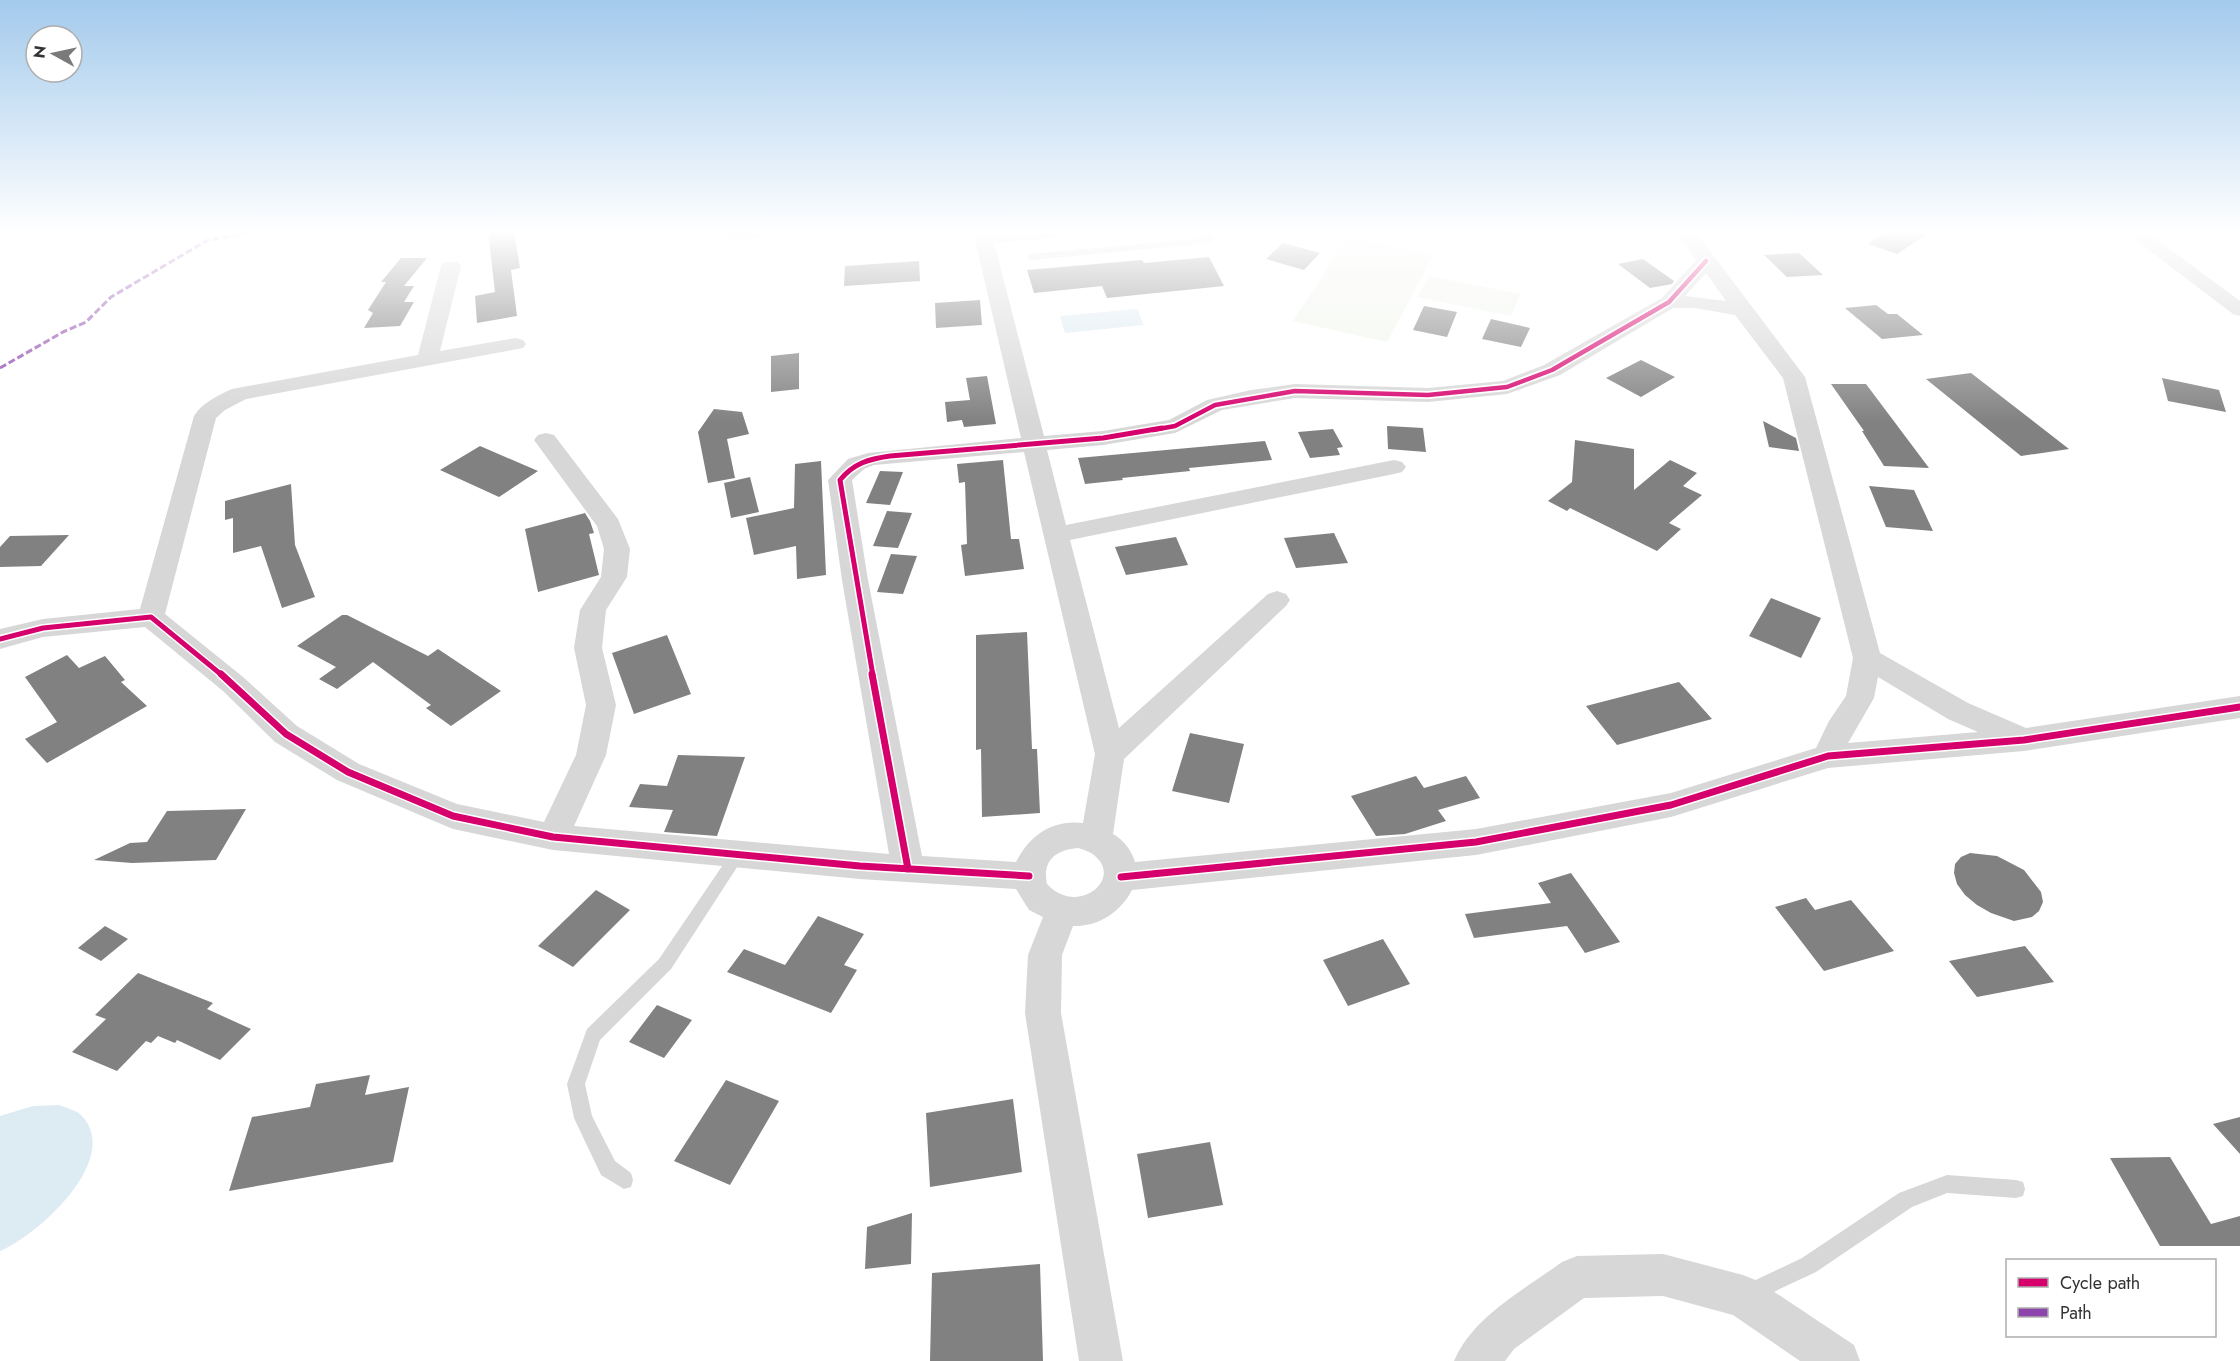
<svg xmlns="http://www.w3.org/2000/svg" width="2240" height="1361" font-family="Jost,sans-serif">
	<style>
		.green { fill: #f1f5ed }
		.water { fill: #ddebf3 }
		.building { fill: #818181 }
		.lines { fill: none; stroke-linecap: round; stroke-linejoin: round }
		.service { fill: #d7d7d7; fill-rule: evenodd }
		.minor { fill: #d7d7d7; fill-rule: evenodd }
		.quiet { stroke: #8e44ad; stroke-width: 3; stroke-dasharray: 7 3; stroke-linecap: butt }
		.cycleway-far2-casing { stroke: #fff; stroke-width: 8 }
		.cycleway-far1-casing { stroke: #fff; stroke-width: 8 }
		.cycleway-casing { stroke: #fff; stroke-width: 10 }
		.cycleway-far2 { stroke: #d6006c; stroke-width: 4.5 }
		.cycleway-far1 { stroke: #d6006c; stroke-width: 5 }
		.cycleway { stroke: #d6006c; stroke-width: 7 }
	</style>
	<rect width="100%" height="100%" fill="#fff"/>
	<!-- green -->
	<path class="green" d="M 1348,237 L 1434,254 L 1387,342 L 1293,321 Z
		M 1429,276 L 1520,294 L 1511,316 L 1417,297 Z"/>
	<!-- water -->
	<path class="water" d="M 1137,309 L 1144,325 L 1065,333 L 1060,316 Z
		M 59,1105 C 66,1108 75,1110 80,1114 C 125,1157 38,1236 0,1251 L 0,1116 L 33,1106 Z"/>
	<!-- building -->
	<path class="building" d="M 488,231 L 514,231 L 520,268 L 511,270 L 517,316 L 477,323 L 475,296 L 495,292 Z
		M 1885,231 L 1932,231 L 1897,254 L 1868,244 Z
		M 1283,243 L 1320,253 L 1304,270 L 1266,259 Z
		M 1799,253 L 1823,275 L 1787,277 L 1764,255 Z
		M 1209,257 L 1224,286 L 1107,298 L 1102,286 L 1034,293 L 1027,270 L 1142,260 L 1144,263 Z
		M 401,258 L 427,258 L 404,286 L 414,286 L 404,302 L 414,302 L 400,326 L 364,328 L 373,313 L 368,310 L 386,282 L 381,282 Z
		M 1643,259 L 1674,281 L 1672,284 L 1650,288 L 1618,264 Z
		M 919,261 L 920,281 L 844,286 L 845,266 Z
		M 980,300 L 982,325 L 936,328 L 935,303 Z
		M 1876,305 L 1888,314 L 1897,314 L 1923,335 L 1882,339 L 1845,308 Z
		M 1424,306 L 1457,312 L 1447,337 L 1413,330 Z
		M 1491,319 L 1530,328 L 1521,347 L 1482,339 Z
		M 799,353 L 799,389 L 771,392 L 771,356 Z
		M 1641,360 L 1675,377 L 1641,397 L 1606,378 Z
		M 1971,373 L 2069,449 L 2021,456 L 1926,379 Z
		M 987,376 L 996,424 L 964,427 L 962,420 L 947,422 L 945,402 L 970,400 L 966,378 Z
		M 2162,378 L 2219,390 L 2226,412 L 2168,401 Z
		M 1831,384 L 1866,384 L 1929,468 L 1884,466 L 1862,431 L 1864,431 Z
		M 714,409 L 742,412 L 749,434 L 727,439 L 735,478 L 708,483 L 698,432 Z
		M 1763,421 L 1796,438 L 1799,451 L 1769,447 Z
		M 1387,426 L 1423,428 L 1426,452 L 1388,449 Z
		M 1333,429 L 1343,447 L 1337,448 L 1340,455 L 1310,458 L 1298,432 Z
		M 1575,440 L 1634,449 L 1634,490 L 1670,460 L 1697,473 L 1683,486 L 1702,495 L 1669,523 L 1681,529 L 1657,551 L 1570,508 L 1567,511 L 1548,501 L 1572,482 Z
		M 1265,441 L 1272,460 L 1189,468 L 1190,471 L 1122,478 L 1123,480 L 1085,484 L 1078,458 Z
		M 480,446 L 538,471 L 499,497 L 440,470 Z
		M 1003,460 L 1011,539 L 1019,539 L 1024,569 L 965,576 L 961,545 L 967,544 L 965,482 L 959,483 L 957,464 Z
		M 821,461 L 826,575 L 797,579 L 796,546 L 754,555 L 746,518 L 794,508 L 795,464 Z
		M 880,471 L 903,472 L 890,505 L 866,503 Z
		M 750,477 L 759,512 L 731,518 L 724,483 Z
		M 291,484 L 295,545 L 315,597 L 282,608 L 261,546 L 233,553 L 233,518 L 225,520 L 225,501 Z
		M 1869,486 L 1914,490 L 1933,531 L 1886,527 Z
		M 887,511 L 912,513 L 898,548 L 873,546 Z
		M 585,513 L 590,521 L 594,533 L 589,534 L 599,575 L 538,592 L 525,529 Z
		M 1334,533 L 1348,563 L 1296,568 L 1284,538 Z
		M 69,535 L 41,566 L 0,567 L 0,547 L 10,536 Z
		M 1176,537 L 1188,565 L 1126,575 L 1115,547 Z
		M 891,554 L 917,556 L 903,594 L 877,592 Z
		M 1771,598 L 1821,618 L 1801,658 L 1749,636 Z
		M 342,615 L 347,615 L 428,656 L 438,649 L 501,691 L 451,726 L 426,708 L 431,705 L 373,662 L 337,689 L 319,679 L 336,667 L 297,646 Z
		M 1027,632 L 1032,749 L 1037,749 L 1040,813 L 982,817 L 981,749 L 976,750 L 976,635 Z
		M 667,635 L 691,694 L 634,714 L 612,653 Z
		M 67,655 L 79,668 L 105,656 L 125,680 L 121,682 L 147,706 L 47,763 L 25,739 L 57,722 L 25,677 Z
		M 1679,682 L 1712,719 L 1617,745 L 1586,706 Z
		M 1190,733 L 1244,744 L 1229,803 L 1172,791 Z
		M 678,755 L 745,757 L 717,836 L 664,832 L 673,810 L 629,807 L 640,784 L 667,786 Z
		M 1416,776 L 1424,788 L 1466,776 L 1480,798 L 1438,810 L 1446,821 L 1405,834 L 1376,836 L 1351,796 Z
		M 246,809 L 216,860 L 132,863 L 94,860 L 130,843 L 147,842 L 167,811 Z
		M 1970,853 L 1997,856 L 2024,870 L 2041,892 L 2043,902 L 2039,911 L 2032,917 L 2014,921 L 1991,913 L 1977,905 L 1965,895 L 1957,884 L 1954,873 L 1955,864 L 1961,857 Z
		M 1571,873 L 1620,942 L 1585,953 L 1567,926 L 1474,938 L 1465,914 L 1551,903 L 1538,883 Z
		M 596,890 L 630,910 L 573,967 L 538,946 Z
		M 1806,898 L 1815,910 L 1851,900 L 1894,951 L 1824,971 L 1775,907 Z
		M 818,916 L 864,934 L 844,965 L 857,970 L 831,1013 L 727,972 L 744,949 L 785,965 Z
		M 105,926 L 128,939 L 101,961 L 78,948 Z
		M 1383,939 L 1410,984 L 1348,1006 L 1323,960 Z
		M 2025,946 L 2054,982 L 1977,997 L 1949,961 Z
		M 138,973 L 213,1003 L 207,1009 L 251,1029 L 220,1060 L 177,1040 L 175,1043 L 158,1036 L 151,1043 L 146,1041 L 117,1071 L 72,1052 L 106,1019 L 95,1015 Z
		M 657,1005 L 692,1020 L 664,1058 L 629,1042 Z
		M 370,1075 L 365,1095 L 409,1087 L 393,1162 L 229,1191 L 252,1117 L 310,1107 L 316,1084 Z
		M 726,1080 L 779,1101 L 730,1185 L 674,1161 Z
		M 1013,1099 L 1022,1172 L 930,1187 L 926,1113 Z
		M 2240,1117 L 2240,1154 L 2213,1124 Z
		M 1210,1142 L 1223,1205 L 1148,1218 L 1137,1154 Z
		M 2170,1157 L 2211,1224 L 2240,1216 L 2240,1246 L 2160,1246 L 2110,1158 Z
		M 912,1213 L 911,1264 L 865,1269 L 867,1227 Z
		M 1040,1264 L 1043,1361 L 930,1361 L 932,1273 Z"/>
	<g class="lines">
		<!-- service -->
		<path class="service" d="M 1061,231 L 1098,231 L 1094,234 L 984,244 L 980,241 L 984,238 Z
			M 1203,231 L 1212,231 L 1215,238 L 1209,243 L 1031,260 L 1027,257 L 1031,254 L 1206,238 Z
			M 738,848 L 743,850 L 746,854 L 743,858 L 671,969 L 600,1040 L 585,1084 L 592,1116 L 615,1161 L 631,1173 L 633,1180 L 631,1187 L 624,1189 L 601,1175 L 574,1118 L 567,1084 L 587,1029 L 659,959 L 733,850 Z
			M 1947,1175 L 2016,1180 L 2023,1182 L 2025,1189 L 2023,1196 L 2016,1198 L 1947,1193 L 1912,1207 L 1816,1272 L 1750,1303 L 1743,1300 L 1740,1293 L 1743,1286 L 1802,1258 L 1899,1193 Z"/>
		<!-- minor -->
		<path class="minor" d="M 724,231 L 775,231 L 772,235 C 758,238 739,241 724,238 L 722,234 Z
			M 973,231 L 991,231 L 1044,436 L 1103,431 L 1169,420 L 1207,400 L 1251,390 L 1295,384 L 1428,388 L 1503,381 L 1544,365 L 1662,298 L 1696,260 L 1676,231 L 1695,231 L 1805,377 L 1880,653 L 1968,703 L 2026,728 L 2240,696 L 2240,718 L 2024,751 L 1828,768 L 1671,817 L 1476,855 L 1132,890 C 1121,912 1098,927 1073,926 L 1062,955 L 1061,1013 L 1123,1361 L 1079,1361 L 1025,1013 L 1028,955 L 1043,917 L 1029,910 L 1016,889 L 860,879 L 553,850 L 453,829 L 337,780 L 275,742 L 223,691 L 145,627 L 43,637 L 0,649 L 0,629 L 43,619 L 140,609 L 194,416 C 203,402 217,396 232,389 L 418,355 L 441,266 L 444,262 L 458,262 L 461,266 L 440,351 L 516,338 L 523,340 L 526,344 L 523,348 L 246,399 L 225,410 L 216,418 L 165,614 L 243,677 L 297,726 L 359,764 L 457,804 L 544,822 L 576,755 L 586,705 L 574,648 L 580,610 L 601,577 L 604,549 L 597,526 L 534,440 L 538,435 L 546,433 L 554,435 L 618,519 L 630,549 L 627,577 L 606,610 L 602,648 L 616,705 L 606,755 L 574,826 L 889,854 L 842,580 L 828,480 L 848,459 L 868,453 L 1021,438 ZM 1706,273 L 1726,301 L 1685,296 ZM 1673,308 L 1695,308 L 1735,315 L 1783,378 L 1853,658 L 1846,696 L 1829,721 L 1816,748 L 1671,793 L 1476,829 L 1135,862 C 1132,851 1123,839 1113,834 L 1124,759 L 1286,606 L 1290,600 L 1286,594 L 1277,591 L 1268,594 L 1119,728 L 1070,540 L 1394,474 L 1402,472 L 1406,467 L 1402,462 L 1394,460 L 1066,525 L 1047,450 L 1103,445 L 1175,433 L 1222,410 L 1295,398 L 1428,402 L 1507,394 L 1560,375 ZM 1024,452 L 1095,754 L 1083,823 C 1052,819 1029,836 1016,862 L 922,856 L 868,580 L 852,480 L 864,469 L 874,465 ZM 1878,677 L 1948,719 L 1978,732 L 1848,743 L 1874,698 ZM 1078,848 C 1084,850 1091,852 1095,856 C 1123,879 1078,917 1047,884 C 1042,860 1056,850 1078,848 Z
			M 2124,231 L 2145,231 L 2240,301 L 2240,316 L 2233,314 Z
			M 1663,1254 L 1743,1275 L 1758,1281 L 1854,1345 L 1860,1361 L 1800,1361 L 1733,1315 L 1663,1296 L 1584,1298 L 1514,1349 L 1505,1361 L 1454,1361 C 1473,1316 1524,1290 1562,1262 L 1577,1256 Z"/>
		<!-- quiet -->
		<path class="quiet" d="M 0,368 L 63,332 L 86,322 L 111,297 L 208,240 L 261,231"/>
		<defs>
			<path id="cycleway-far2" d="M 1153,430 L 1175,426 L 1215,405 L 1295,391 L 1428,395 L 1507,387 L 1552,370 L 1669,302 L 1706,261"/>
			<path id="cycleway-far1" d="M 0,639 L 43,628 L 151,617 L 223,676
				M 873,676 L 840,480 C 854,463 869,459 890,456 L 1103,438 L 1162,428"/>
			<path id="cycleway" d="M 221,674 L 286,734 L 348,772 L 453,816 L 553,837 L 860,866 L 1029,876
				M 872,674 L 908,869
				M 1121,877 L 1476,842 L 1671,805 L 1828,756 L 2024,740 L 2240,707"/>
		</defs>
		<!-- cycleway-far2 casing -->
		<use href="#cycleway-far2" class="cycleway-far2-casing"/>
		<!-- cycleway-far1 casing -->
		<use href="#cycleway-far1" class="cycleway-far1-casing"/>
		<!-- cycleway casing -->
		<use href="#cycleway" class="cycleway-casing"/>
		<!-- cycleway-far2 -->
		<use href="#cycleway-far2" class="cycleway-far2"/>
		<!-- cycleway-far1 -->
		<use href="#cycleway-far1" class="cycleway-far1"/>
		<!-- cycleway -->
		<use href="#cycleway" class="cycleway"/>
	</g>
	<!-- sky -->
	<linearGradient id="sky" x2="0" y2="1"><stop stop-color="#a3caec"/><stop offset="0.55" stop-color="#fff"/><stop offset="1" stop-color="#fff" stop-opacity="0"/></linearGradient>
	<rect width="2240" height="422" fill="url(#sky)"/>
	<!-- legend -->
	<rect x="2006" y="1259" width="210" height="78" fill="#ffffff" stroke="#adadad" stroke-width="1.5"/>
	<rect x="2018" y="1278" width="30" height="9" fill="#d6006c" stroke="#adadad" stroke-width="1.5"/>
	<text x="2060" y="1289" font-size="18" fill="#333333">Cycle path</text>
	<rect x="2018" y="1308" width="30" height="9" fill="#8e44ad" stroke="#adadad" stroke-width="1.5"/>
	<text x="2060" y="1319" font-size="18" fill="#333333">Path</text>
	<!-- north arrow -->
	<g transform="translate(54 54) rotate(278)"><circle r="28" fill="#ffffff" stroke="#adadad" stroke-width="1.5"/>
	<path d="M0-4.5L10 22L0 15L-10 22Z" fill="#7a7a7a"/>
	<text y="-9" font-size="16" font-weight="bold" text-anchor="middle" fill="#333333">N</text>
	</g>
</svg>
